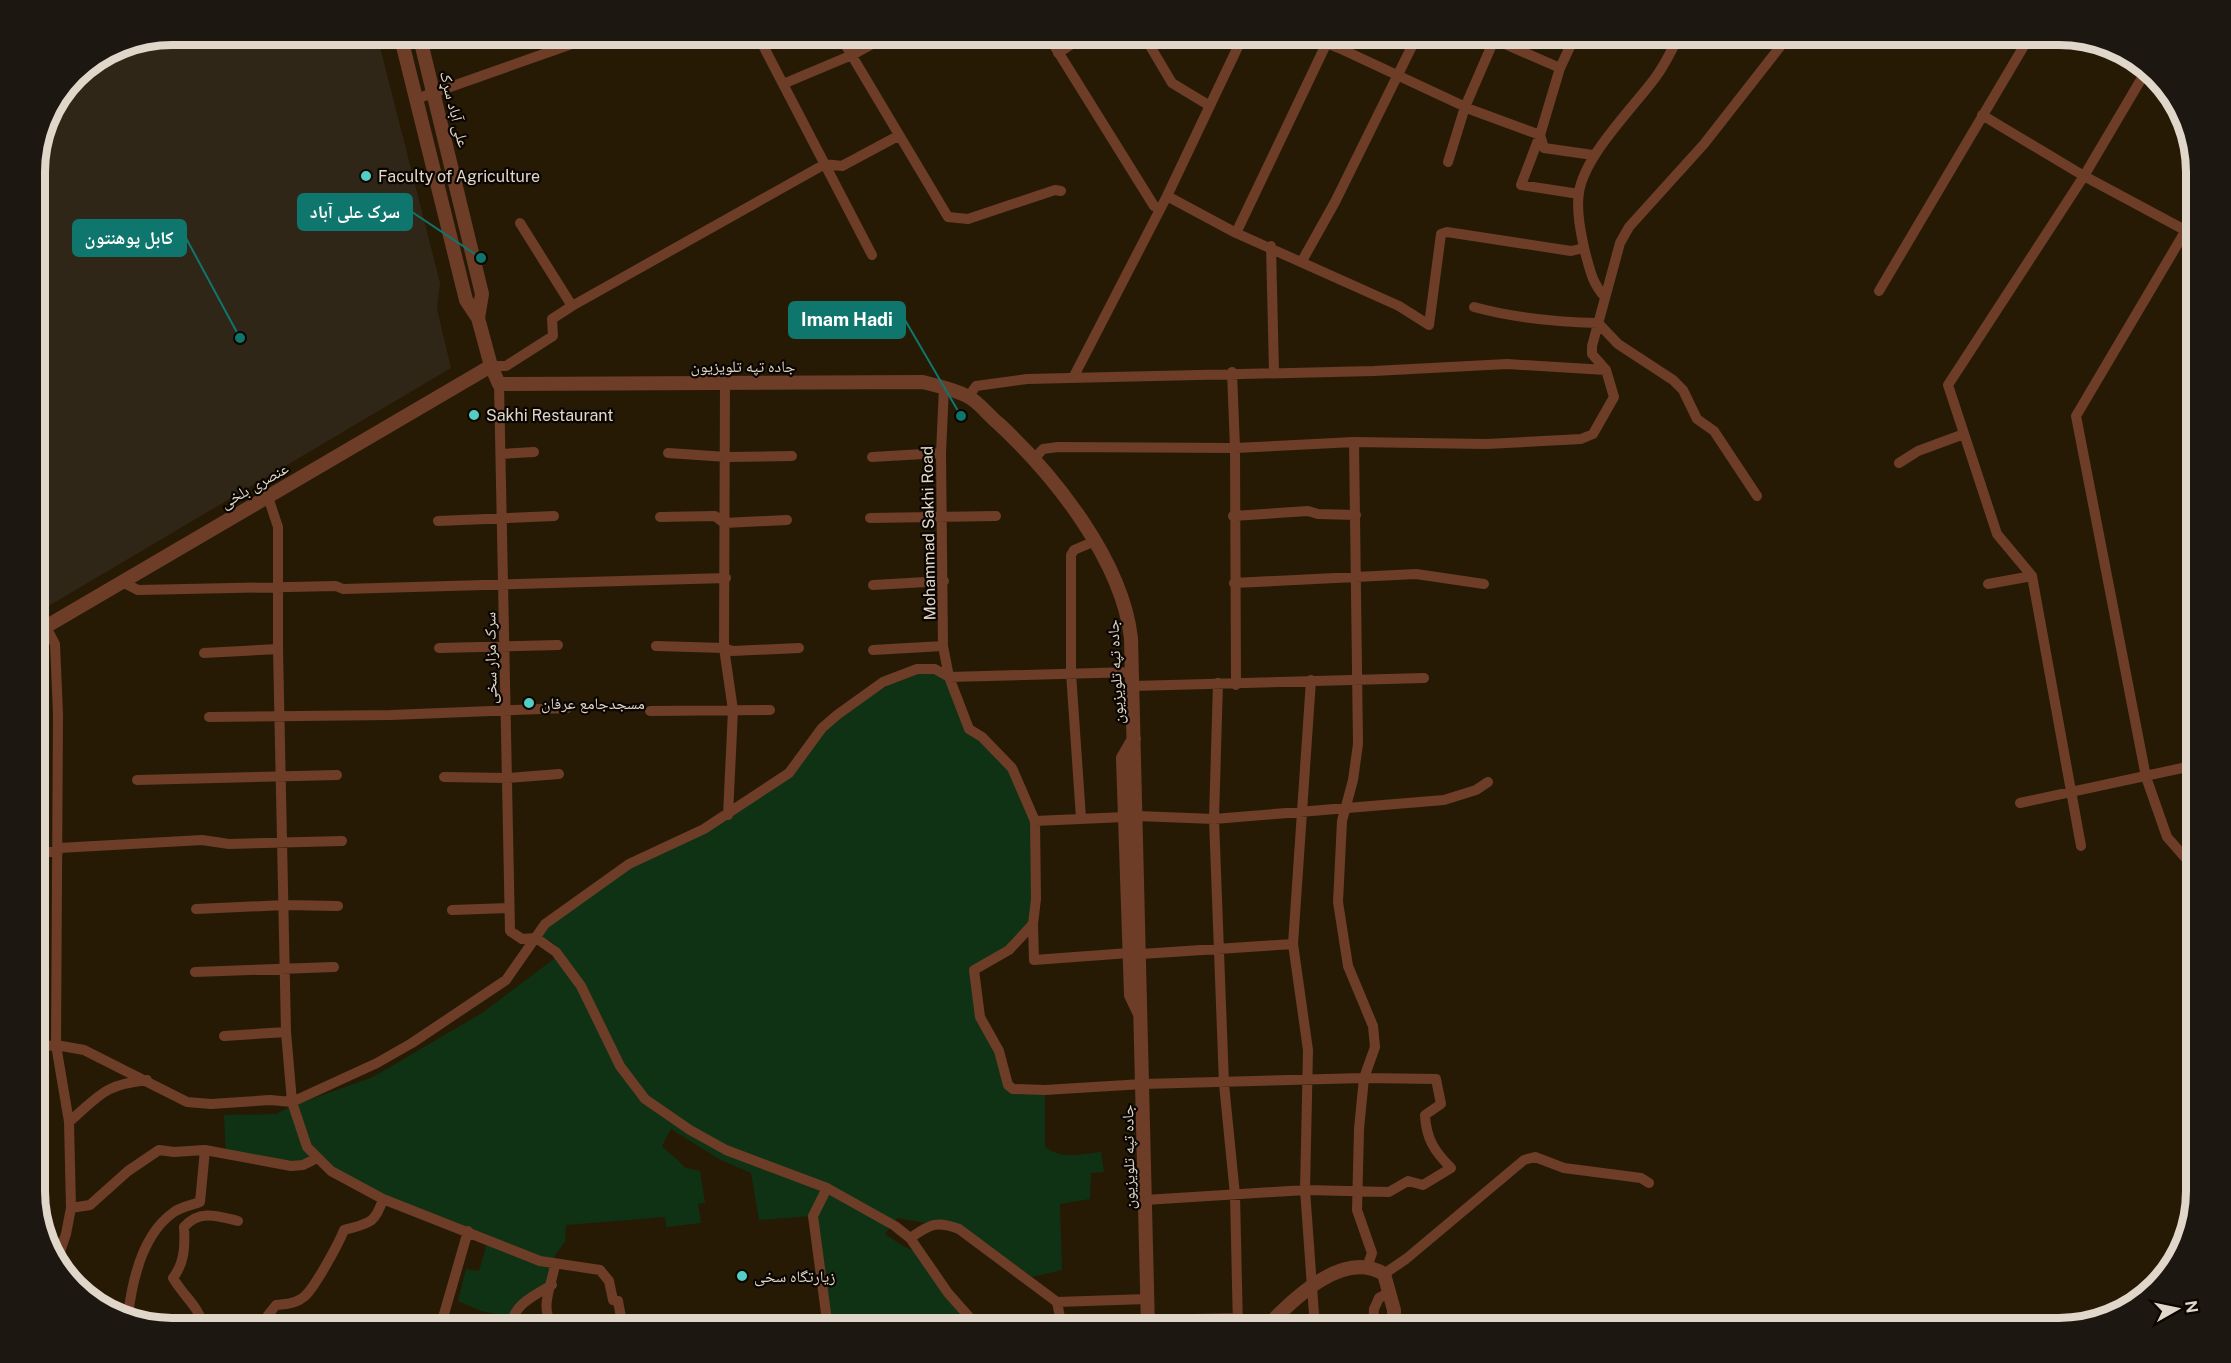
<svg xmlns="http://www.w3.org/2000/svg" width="2231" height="1363" font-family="'Public Sans','Noto Naskh Arabic',sans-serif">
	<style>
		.education { fill: #302617 }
		.green { fill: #0f3214 }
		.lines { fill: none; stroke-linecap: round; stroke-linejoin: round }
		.minor { stroke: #6d3d28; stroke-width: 10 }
		.tertiary { stroke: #6d3d28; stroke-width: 14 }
		.poi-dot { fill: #54cdc7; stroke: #0b0601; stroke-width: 2 }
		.labels { text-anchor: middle; stroke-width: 4.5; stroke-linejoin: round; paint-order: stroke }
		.street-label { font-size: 16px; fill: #e0d7ca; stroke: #0b0601 }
		.poi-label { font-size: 16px; fill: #e0d7ca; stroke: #0b0601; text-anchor: start }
		.rim { fill: none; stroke: #e0d7ca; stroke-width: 8 }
		.leader { fill: none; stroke: #0f766e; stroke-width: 2 }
		.callout-dot { fill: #0f766e; stroke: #0b0601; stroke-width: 2 }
		.callout { fill: #0f766e; stroke: #0f766e; stroke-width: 2 }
		.callout-label { font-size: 18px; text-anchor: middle; font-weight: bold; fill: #fff }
	</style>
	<rect width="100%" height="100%" fill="#271a04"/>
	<!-- education -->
	<path class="education" d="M 172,35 L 377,35 L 440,283 L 437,309 L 451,368 L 35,614 L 35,164 L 45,119 L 75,75 L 120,45 Z"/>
	<!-- green -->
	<path class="green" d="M 917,669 L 949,677 L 969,729 L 1012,768 L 1035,821 L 1036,899 L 1027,932 L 974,970 L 980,1017 L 1008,1085 L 1045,1090 L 1045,1147 C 1062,1160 1081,1154 1101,1152 L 1104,1172 L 1091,1173 L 1090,1199 L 1060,1204 L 1062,1270 L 1032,1277 L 967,1230 L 897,1218 L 885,1234 L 903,1246 L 926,1256 L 981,1328 L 828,1328 L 813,1216 L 759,1220 L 751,1173 L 719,1159 L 671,1129 L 662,1146 L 686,1168 L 700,1171 L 705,1203 L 698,1204 L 701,1223 L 666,1227 L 665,1217 L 566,1225 L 565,1242 L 555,1255 L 551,1288 L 511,1317 L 481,1311 L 458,1301 L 466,1269 L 479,1271 L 488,1240 L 334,1175 L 316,1152 L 297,1163 L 226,1157 L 224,1115 L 276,1114 L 292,1106 L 373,1077 L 482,1013 L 563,952 L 551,941 L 536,938 L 545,924 L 629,864 L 674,845 L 789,773 L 837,715 Z"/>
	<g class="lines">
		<!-- minor -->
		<path class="minor" d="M 757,34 L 872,255
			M 839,34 L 948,217 L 968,219 L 1055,190 L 1061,191
			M 1047,34 L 1154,206 L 1160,209
			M 1143,34 L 1172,83 L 1210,106
			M 1304,34 L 1339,48 L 1472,110 L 1540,135 L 1544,148 L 1593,155
			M 1482,34 L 1560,68 L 1576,34
			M 1058,53 L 1087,34
			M 1560,68 L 1540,135 L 1521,185 L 1579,194
			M 783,84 L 852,55 L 890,34
			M 416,99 L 569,45 L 591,34
			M 1982,115 L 2084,176 L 2196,236
			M 1448,162 L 1465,107 L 1494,40
			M 1167,196 L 1236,233 L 1399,306 L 1429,325 L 1441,234 L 1447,232 L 1571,251 L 1584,248
			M 2196,213 L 2076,416 L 2146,777 L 2167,837 L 2196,870
			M 520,223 L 572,306
			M 1236,233 L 1331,34
			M 1271,246 L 1274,372
			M 1302,261 L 1335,202 L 1418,34
			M 1879,291 L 2031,34
			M 1605,297 C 1592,283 1590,270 1585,252 C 1581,234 1576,211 1579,192 C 1585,155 1632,109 1655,78 C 1665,65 1672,49 1680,34
			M 1474,307 C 1514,318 1555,322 1598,323 L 1618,344 L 1673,380 L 1683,390 L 1697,419 L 1714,431 L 1757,496
			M 491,366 L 506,366 L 553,336 L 552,319 L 572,306 L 825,164 L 842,166 L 898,136
			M 1606,370 L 1592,354 L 1592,346 L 1620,243 L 1629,227 L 1704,144 L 1790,34
			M 1232,372 L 1235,448 L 1236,685
			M 1074,376 L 1167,196 L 1244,34
			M 725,383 L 724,648 L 733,710 L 728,815
			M 499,384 L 510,931 L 522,939 L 536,938 L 556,952 L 581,986 L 620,1066 L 645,1099 L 690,1130 L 726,1150 L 827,1188 L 895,1226 L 910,1238 L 948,1293 L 979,1328
			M 944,387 L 941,453 L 943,646 L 949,677
			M 969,396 L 976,386 L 1027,379 L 1374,371 L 1507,364 L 1606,370 L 1614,397 L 1593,434 L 1581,439 L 1486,444 L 1354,442 L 1235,448 L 1058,447 L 1043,449 L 1034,459
			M 2196,440 L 2196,449
			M 1354,442 L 1358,744 L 1353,780 L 1342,821 L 1338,902 L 1348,966 L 1373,1026 L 1375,1047 L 1364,1078 L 1359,1129 L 1357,1210 L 1372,1253 L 1367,1267
			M 668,453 L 727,457 L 792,456
			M 501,454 L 534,452
			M 872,457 L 941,453
			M 1899,463 L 1918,451 L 1964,434
			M 268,497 L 278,527 L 278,649 L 286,1032 L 292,1102 L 307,1147 L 331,1171 L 383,1199 L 540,1261 L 600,1270 L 609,1281 L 613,1300 L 618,1301 L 623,1328
			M 1233,516 L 1308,511 L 1318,514 L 1356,515
			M 660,517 L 715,516 L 724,523 L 787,520
			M 870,518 L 996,516
			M 438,521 L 554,516
			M 122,582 L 138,590 L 336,586 L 343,589 L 726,578
			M 1234,583 L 1416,574 L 1484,584
			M 1988,584 L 2032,576
			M 873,585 L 944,581
			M 46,627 L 55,644 L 58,714 L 56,1045 L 69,1122 L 71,1208 L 66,1234 L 56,1263
			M 656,646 L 724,648 L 732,651 L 799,648
			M 439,648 L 558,645
			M 873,650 L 943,646
			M 204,653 L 278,649
			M 949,677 L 1133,672
			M 1311,680 L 1293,944 L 1308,1050 L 1305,1190 L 1315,1328
			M 1218,683 L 1214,819 L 1224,1084 L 1235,1195 L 1238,1328
			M 1133,686 L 1424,678
			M 650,711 L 770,710
			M 209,717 L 391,715 L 567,708
			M 444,777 L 507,778 L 559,774
			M 137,780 L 337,775
			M 2020,803 L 2196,765
			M 1137,816 L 1214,819 L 1444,800 L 1476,790 L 1488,782
			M 1081,818 L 1071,673 L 1071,555 L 1074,550 L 1095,541
			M 1035,821 L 1125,817
			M 2081,846 L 2032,576 L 1997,534 L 1948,385 L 2084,176 L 2146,71
			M 59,848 L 202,840 L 229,844 L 342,841
			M 35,852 L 58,852
			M 196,909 L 285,905 L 338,906
			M 452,910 L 509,908
			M 1033,924 L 1034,960 L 1129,953
			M 1141,954 L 1293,944
			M 195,972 L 334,967
			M 224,1036 L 286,1032
			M 35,1047 L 56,1045 L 84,1050 L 187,1102 L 211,1104 L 270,1100 L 292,1102 L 377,1063 L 412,1043 L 506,980 L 545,924 L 629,864 L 704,829 L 789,773 L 822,728 L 837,715 L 883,682 L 917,669 L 935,669 L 949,677 L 969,729 L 982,737 L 1012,768 L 1035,821 L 1036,899 L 1033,924 L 1009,950 L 974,970 L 980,1017 L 999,1051 L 1008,1085 L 1013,1089 L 1045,1090 L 1143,1084 L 1364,1078 L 1436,1079 L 1441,1104 L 1425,1115 C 1426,1139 1435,1152 1451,1168 L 1423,1185 L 1408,1181 L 1389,1192 L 1305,1190 L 1145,1200
			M 69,1122 C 101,1094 104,1085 147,1080
			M 827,1188 L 813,1216 L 828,1328
			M 71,1208 L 90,1205 L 128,1171 L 159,1150 L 174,1152 L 205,1150 L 291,1166 L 303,1165 L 315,1159
			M 910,1238 C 930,1225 935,1220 959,1229 L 1057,1302 L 1062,1328
			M 1384,1274 L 1406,1259 L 1524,1160 L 1535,1157 L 1564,1168 L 1641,1178 L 1649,1183
			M 1057,1302 L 1147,1299
			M 128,1316 C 132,1281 142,1234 174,1212 C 181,1207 192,1205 200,1202 L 205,1150
			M 1148,1320 L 1237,1318
			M 205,1328 C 197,1304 185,1298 173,1278 C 185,1262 185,1246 184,1227 C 199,1209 218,1216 238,1221
			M 264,1328 L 268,1315 L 276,1305 C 288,1304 298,1303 306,1295 C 316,1285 339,1243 344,1230 C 369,1223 375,1224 383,1199
			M 440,1328 L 468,1231
			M 509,1328 C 515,1304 531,1297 552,1285
			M 554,1328 C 538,1308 552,1286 555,1264
			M 1373,1328 L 1374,1309 L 1379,1298 L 1390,1292"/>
		<!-- tertiary -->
		<path class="tertiary" d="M 400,34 L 466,300 L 478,318
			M 419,34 L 482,294 L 478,318 L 491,366 L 499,384 L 923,382 C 938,386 953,389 967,396 C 978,401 988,415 998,423 C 1054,475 1122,560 1131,638 L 1148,1328
			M 35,633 L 491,366
			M 1134,739 L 1123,758 L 1131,995 L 1140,1014
			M 1265,1328 C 1291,1302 1342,1248 1384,1274 L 1394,1310 L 1394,1328"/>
	</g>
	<!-- markers -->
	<g class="poi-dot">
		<circle cx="366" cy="176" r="6"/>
		<circle cx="474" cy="415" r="6"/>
		<circle cx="529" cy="703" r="6"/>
		<circle cx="742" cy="1276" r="6"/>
	</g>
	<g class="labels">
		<!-- street labels -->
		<g class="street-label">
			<text transform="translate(455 109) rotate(76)" y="6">علی آباد سړک</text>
			<text x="743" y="372">جاده تپه تلویزیون</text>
			<text transform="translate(254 485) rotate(-30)" y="6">عنصری بلخی</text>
			<text transform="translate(928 533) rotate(-91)" y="6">Mohammad Sakhi Road</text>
			<text transform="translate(490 658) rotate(-91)" y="6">سرک مزار سخی</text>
			<text transform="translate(1115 672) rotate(-93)" y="6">جاده تپه تلویزیون</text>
			<text transform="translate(1128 1157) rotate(-91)" y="6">جاده تپه تلویزیون</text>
		</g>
		<!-- poi labels -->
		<g class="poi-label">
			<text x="378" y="182">Faculty of Agriculture</text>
			<text x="486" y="421">Sakhi Restaurant</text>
			<text x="541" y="709">مسجدجامع عرفان</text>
			<text x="754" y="1282">زیارتگاه سخی</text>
		</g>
	</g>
	<!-- crop -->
	<path d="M0 0H2231V1363H0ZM172 45H2059A127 127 0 0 1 2186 172V1191A127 127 0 0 1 2059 1318H172A127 127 0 0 1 45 1191V172A127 127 0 0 1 172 45Z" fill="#1c1711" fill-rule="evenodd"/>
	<path class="rim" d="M172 45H2059A127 127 0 0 1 2186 172V1191A127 127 0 0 1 2059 1318H172A127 127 0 0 1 45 1191V172A127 127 0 0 1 172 45Z"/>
	<!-- callouts -->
	<path class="leader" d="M481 258L412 212M240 338L186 238M961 416L905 320"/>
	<g class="callout-dot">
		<circle cx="481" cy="258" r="6"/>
		<circle cx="240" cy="338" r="6"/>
		<circle cx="961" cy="416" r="6"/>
	</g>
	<g class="callout">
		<rect x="298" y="194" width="114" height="36" rx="6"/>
		<rect x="73" y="220" width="113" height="36" rx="6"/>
		<rect x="789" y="302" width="116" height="36" rx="6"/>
	</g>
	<g class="callout-label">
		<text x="355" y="218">سرک علی آباد</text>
		<text x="129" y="244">کابل پوهنتون</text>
		<text x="847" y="326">Imam Hadi</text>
	</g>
	<!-- north arrow -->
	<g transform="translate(2177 1309) rotate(81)" stroke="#0b0601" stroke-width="4.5" paint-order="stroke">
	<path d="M0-4.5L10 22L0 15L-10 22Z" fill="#e0d7ca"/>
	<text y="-9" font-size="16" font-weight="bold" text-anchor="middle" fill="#e0d7ca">N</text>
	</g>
</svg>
